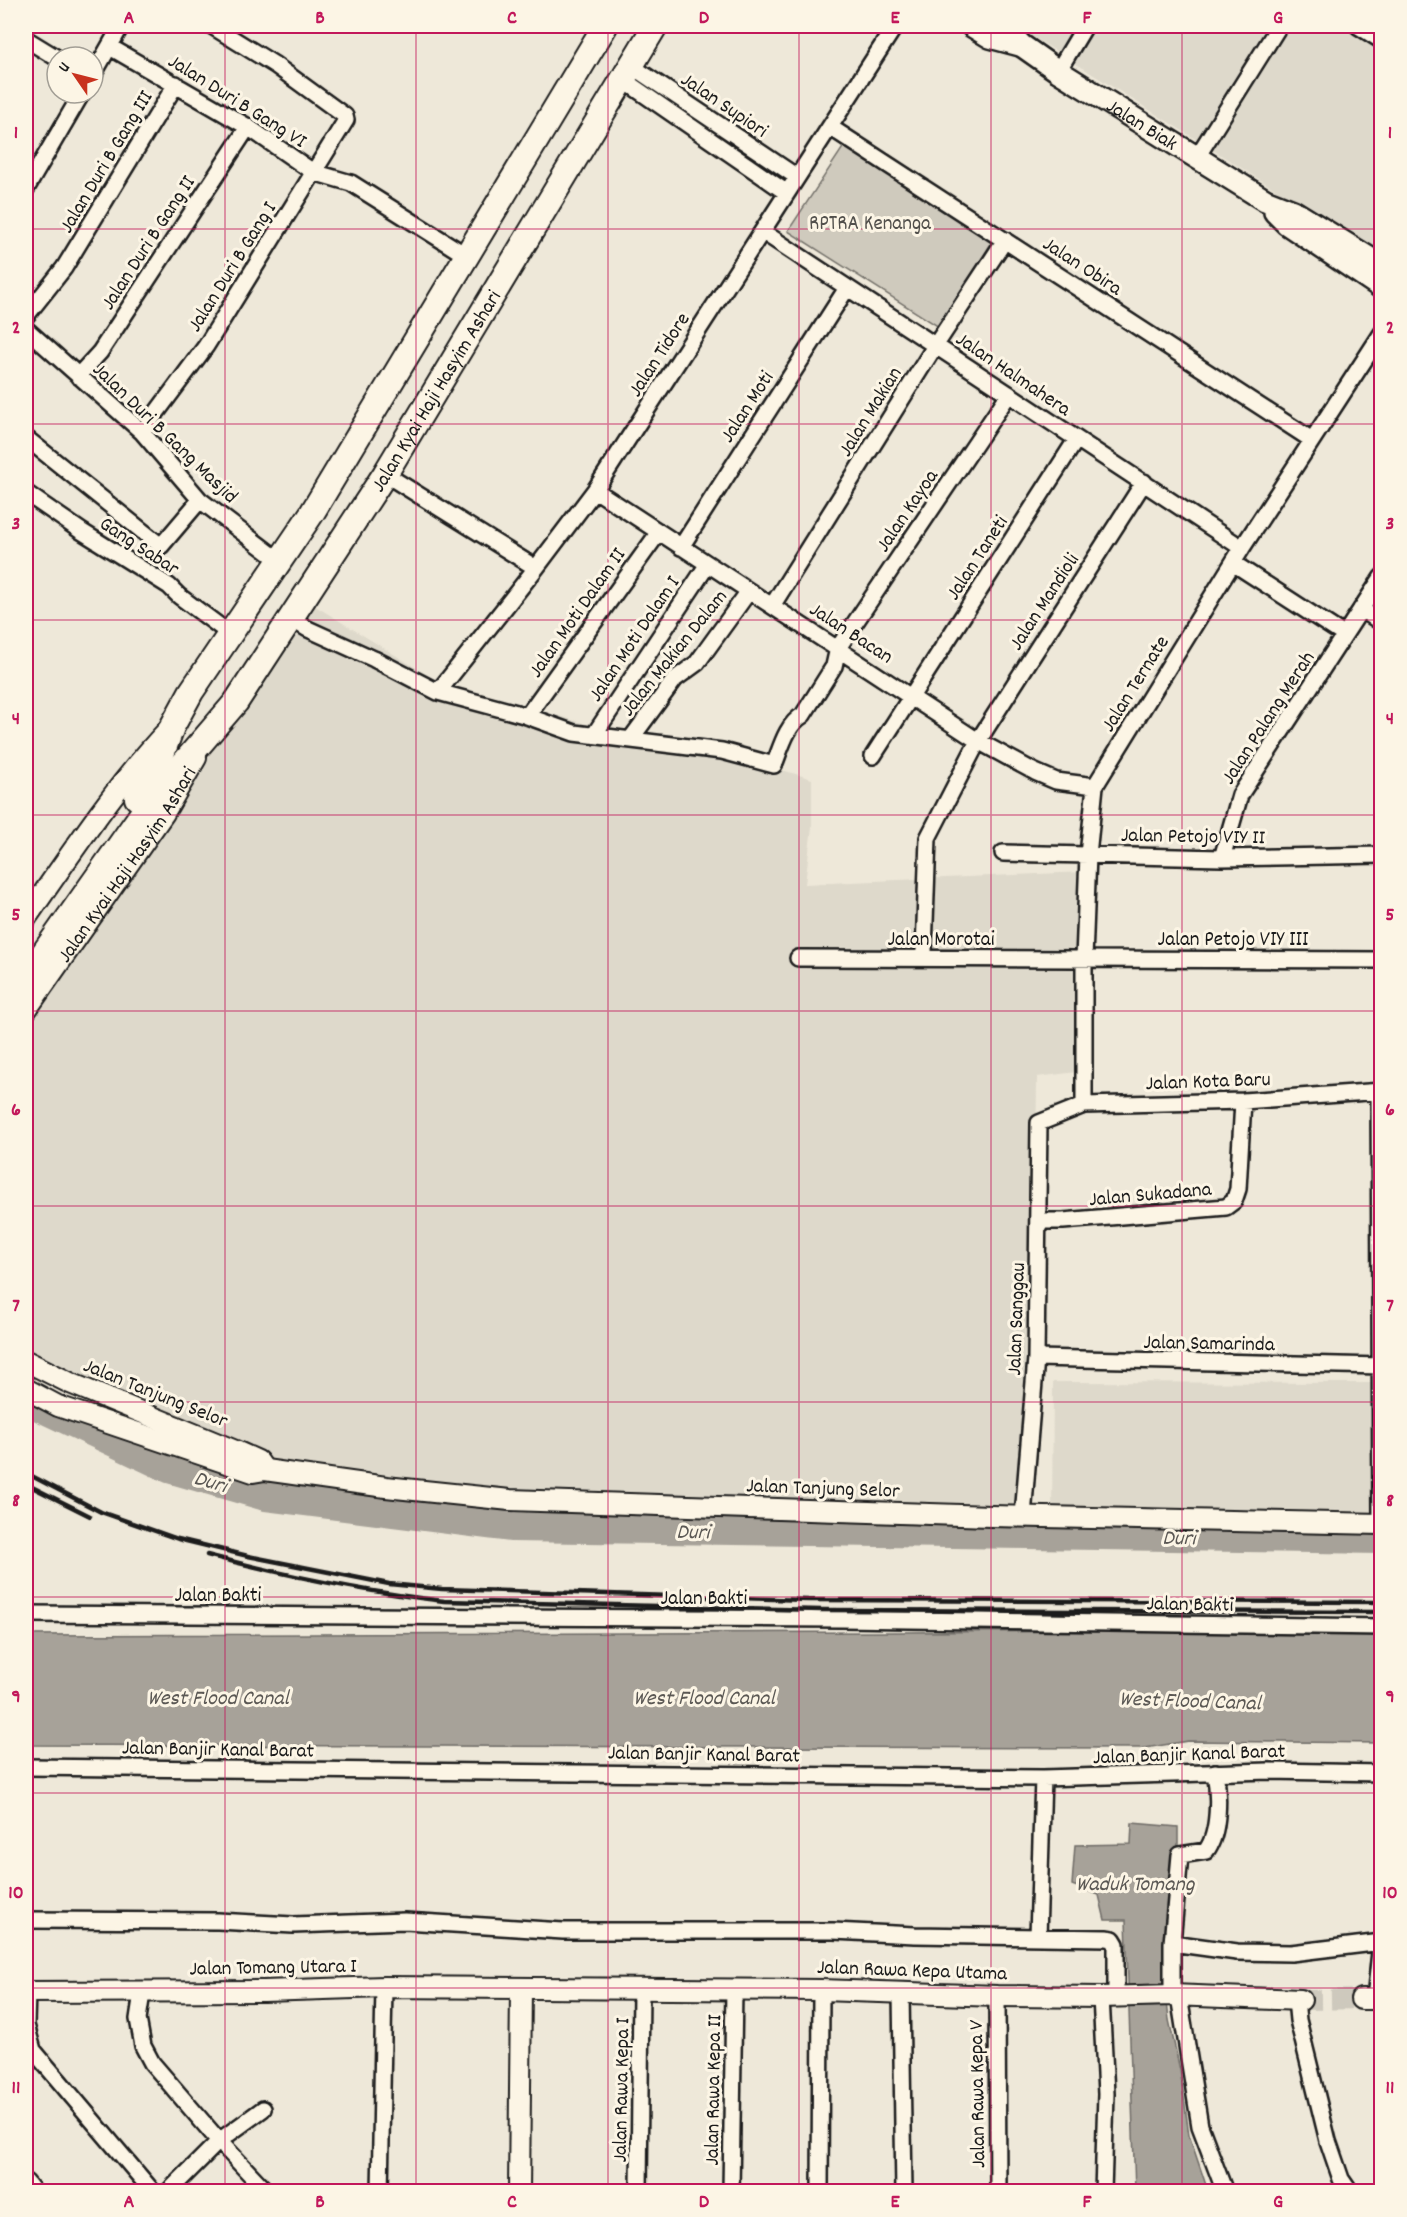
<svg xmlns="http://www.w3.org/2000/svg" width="1407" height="2217" font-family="Dekko,sans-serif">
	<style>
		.built { fill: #ded9cb }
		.green { fill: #cfcabd; stroke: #76736c; stroke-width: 1.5 }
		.water { fill: #a7a299; stroke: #6f6c67; stroke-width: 1.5 }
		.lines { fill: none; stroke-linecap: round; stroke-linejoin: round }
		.river { stroke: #a7a299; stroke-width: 30 }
		.tertiary-tunnel { stroke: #cec9bd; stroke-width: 20; stroke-dasharray: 20 10; stroke-linecap: butt }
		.minor-casing { stroke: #1c1c1c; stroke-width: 20 }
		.tertiary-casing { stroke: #1c1c1c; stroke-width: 24 }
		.secondary-casing { stroke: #1c1c1c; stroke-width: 26 }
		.primary-casing { stroke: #1c1c1c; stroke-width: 28 }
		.minor { stroke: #fcf5e5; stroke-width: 15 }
		.tertiary { stroke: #fcf5e5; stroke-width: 20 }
		.secondary { stroke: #fcf5e5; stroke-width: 21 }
		.primary { stroke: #fcf5e5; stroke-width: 24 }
		.rail { stroke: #1c1c1c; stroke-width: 4.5 }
		.grid { fill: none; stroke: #c2185b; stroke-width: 1.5; stroke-opacity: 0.55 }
		.labels { text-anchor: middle; stroke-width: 6; stroke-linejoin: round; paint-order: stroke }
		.street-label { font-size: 21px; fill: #1c1c1c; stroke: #fcf5e5 }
		.park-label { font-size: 21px; fill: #52504c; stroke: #fcf5e5 }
		.water-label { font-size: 22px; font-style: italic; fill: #5b5854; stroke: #fcf5e5 }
		.neatline { fill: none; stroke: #c2185b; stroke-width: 2 }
		.grid-label { font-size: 20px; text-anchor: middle; font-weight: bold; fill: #c2185b }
	</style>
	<rect width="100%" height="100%" fill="#eee8d9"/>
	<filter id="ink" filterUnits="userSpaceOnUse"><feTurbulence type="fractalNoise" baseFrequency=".0167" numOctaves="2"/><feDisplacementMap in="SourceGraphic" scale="12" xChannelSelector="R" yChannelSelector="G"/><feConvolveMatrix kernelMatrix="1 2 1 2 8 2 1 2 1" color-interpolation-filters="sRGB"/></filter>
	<g filter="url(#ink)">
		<!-- built -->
		<path class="built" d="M 1016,26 L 1381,26 L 1381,256 Z
			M 307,601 L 452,690 L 532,708 L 589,725 L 676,738 L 812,779 L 812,827 L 805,884 L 1084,872 L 1084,1071 L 1037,1077 L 1032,1509 L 386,1487 L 265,1470 L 26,1361 L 26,1016 Z
			M 1053,1382 L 1381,1383 L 1381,1524 L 1052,1520 Z"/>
		<!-- green -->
		<path class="green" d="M 846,143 L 992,242 L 939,327 L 788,231 Z"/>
		<!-- water -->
		<path class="water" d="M 1209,1631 L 1381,1635 L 1381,1743 L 1188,1741 L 1145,1748 L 26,1745 L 26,1635 Z
			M 1132,1823 L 1178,1827 L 1178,1852 L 1173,1882 L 1164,1976 L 1169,2020 L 1180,2070 L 1189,2135 L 1208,2191 L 1135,2191 L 1126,1920 L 1105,1920 L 1099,1895 L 1072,1885 L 1075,1845 L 1131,1844 Z"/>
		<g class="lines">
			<!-- river -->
			<path class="river" d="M 26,1400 L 169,1468 L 266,1496 L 512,1527 L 1382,1539"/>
			<!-- tertiary-tunnel -->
			<path class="tertiary-tunnel" d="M 1301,2000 L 1361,1999"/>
			<defs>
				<path id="minor" d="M 1358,26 L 1382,41
					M 26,39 L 57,58
					M 110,47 L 248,127 L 313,172 L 351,183 L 467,256
					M 630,65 L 797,177
					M 1058,71 L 1085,26
					M 93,75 L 121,26
					M 622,79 L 787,193
					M 830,127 L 1312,440
					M 1197,157 L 1279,26
					M 26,189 L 82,93
					M 763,232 L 1242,548
					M 26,316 L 64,268 L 176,84
					M 26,329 L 142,432 L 200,500 L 280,561
					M 78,376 L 100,352 L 248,127
					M 142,432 L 206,346 L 346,120 L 345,116 L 275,65 L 212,26
					M 26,438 L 161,546 L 200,500
					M 385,474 L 536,568
					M 595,490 L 978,741 L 1035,772 L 1056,781 L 1095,786
					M 26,493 L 81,531 L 169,586 L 179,596 L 230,634
					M 681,547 L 847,288
					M 1233,563 L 1344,635
					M 772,606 L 935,346 L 1005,240
					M 1361,609 L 1382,623
					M 290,618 L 308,629 L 374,659 L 438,692 L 524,715 L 574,733 L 722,751 L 774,765 C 781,748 786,725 803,715 L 834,666 L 838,648 L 1009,394
					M 438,692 L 536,568 L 595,490 L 895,26
					M 527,716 L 659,532
					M 594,735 L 708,564
					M 630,740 L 675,679 L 697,663 L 749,591
					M 873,756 L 1076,440
					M 1003,853 L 1222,858 L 1382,855
					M 1222,858 L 1240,795 L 1382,577
					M 924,951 L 928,838 L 978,741 L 1144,482
					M 798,958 L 1382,960
					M 1379,1092 L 1381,1524
					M 1084,1105 L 1084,959 L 1088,855 L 1095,786 L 1242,548 L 1382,333
					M 1039,1221 L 1063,1221 L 1226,1207 L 1234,1201 L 1238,1189 L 1243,1101
					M 1036,1358 L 1382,1366
					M 1023,1516 L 1036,1358 L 1039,1123 L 1084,1105 L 1243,1101 L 1382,1091
					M 26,1614 L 842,1619 L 1382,1627
					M 26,1767 L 1043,1778 L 1269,1771 L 1382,1773
					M 26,1920 L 218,1921 L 293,1925 L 405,1921 L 563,1931 L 833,1931 L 915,1935 L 1107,1938 L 1113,1939 L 1116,1944 L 1116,1997
					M 1038,1936 L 1043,1778
					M 1172,1943 L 1237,1952 L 1291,1953 L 1382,1942
					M 27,1992 L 26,2025 L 33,2050 L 153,2192
					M 142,1993 L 138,2019 L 143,2046 L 152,2063 L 219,2141 L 267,2192
					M 901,1993 L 904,2192
					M 1172,1995 L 1172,1943 L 1180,1855 L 1206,1851 C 1220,1833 1219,1793 1215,1772
					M 997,1996 L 998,2192
					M 1179,1996 L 1200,2126 L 1225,2192
					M 1101,1997 L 1106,2094 L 1103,2192
					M 1375,1999 L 1381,1942
					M 1296,2000 L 1298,2020 L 1328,2141 L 1341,2179 L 1350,2192
					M 26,2182 L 34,2192
					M 168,2192 L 219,2141 L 263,2109
					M 380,2192 L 384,1987
					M 639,2192 L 641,1989
					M 731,2192 L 734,1989
					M 820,2192 L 821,1990"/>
				<g id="tertiary">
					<path d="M 26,918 C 71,854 115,786 169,729"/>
					<path id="s1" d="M 26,1010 L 164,813 L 196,758"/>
					<path d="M 26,1361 L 70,1383 L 238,1452 L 258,1461 L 263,1468"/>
					<path d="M 26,1389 L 58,1406 L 253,1472 L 265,1470 L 386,1487 L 510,1500 L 991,1516 L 1382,1524"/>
					<path d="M 26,1992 L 264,1991 L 384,1987 L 821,1990 L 997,1996 L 1101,1997 L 1172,1995 L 1301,2000"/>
					<path d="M 1361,1999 L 1382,1999"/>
					<path d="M 519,2192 L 521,1988"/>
				</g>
				<g id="secondary">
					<path d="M 972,26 L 990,37 L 1020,45"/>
					<path id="s2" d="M 1003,26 L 1021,45 L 1058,71 L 1265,200 L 1293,211 L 1382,266"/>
					<path d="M 1275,212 L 1287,224 L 1382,288"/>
				</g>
				<g id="primary">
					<path d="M 137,798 L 159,762 L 172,727 L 191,692 L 312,513 L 605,26"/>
					<path id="s3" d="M 26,978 L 151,801 L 236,702 L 385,474 L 655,26"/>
				</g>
			</defs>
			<!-- minor casing -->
			<use href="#minor" class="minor-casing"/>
			<!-- tertiary casing -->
			<use href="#tertiary" class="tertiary-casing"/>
			<!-- secondary casing -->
			<use href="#secondary" class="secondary-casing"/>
			<!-- primary casing -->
			<use href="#primary" class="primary-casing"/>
			<!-- minor -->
			<use href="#minor" class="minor"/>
			<!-- tertiary -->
			<use href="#tertiary" class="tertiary"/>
			<!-- secondary -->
			<use href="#secondary" class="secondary"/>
			<!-- primary -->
			<use href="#primary" class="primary"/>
			<!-- rail -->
			<path class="rail" d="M 26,1473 L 101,1512 L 178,1539 L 248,1556 L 389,1584 L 442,1589 L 808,1600 L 1382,1602
				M 26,1484 L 90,1516
				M 207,1555 C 284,1575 364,1592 444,1601 L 822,1610 L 1382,1612"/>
		</g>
	</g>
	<!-- grid -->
	<path class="grid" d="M 225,26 L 225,2192M 416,26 L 416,2192M 608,26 L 608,2192M 799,26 L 799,2192M 991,26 L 991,2192M 1182,26 L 1182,2192M 26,229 L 1382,229M 26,424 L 1382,424M 26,620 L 1382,620M 26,815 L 1382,815M 26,1011 L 1382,1011M 26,1206 L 1382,1206M 26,1402 L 1382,1402M 26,1597 L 1382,1597M 26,1793 L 1382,1793M 26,1988 L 1382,1988"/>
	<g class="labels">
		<!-- street labels -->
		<g class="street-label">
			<text transform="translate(238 100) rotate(32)" y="7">Jalan Duri B Gang VI</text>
			<text transform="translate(725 104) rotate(34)" y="7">Jalan Supiori</text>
			<text dy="7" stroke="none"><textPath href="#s2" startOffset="171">Jalan Biak</textPath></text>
			<text transform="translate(105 161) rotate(-59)" y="7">Jalan Duri B Gang III</text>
			<text transform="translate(147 242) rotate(-57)" y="7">Jalan Duri B Gang II</text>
			<text transform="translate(1083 265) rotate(33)" y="7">Jalan Obira</text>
			<text transform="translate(231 266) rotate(-58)" y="7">Jalan Duri B Gang I</text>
			<text transform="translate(658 354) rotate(-57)" y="7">Jalan Tidore</text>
			<text transform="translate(1014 373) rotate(34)" y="7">Jalan Halmahera</text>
			<text dy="7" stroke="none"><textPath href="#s3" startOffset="717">Jalan Kyai Haji Hasyim Ashari</textPath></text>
			<text transform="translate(746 406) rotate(-57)" y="7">Jalan Moti</text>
			<text transform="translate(869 411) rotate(-58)" y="7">Jalan Makian</text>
			<text transform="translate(166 432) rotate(44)" y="7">Jalan Duri B Gang Masjid</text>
			<text transform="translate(906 510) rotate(-56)" y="7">Jalan Kayoa</text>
			<text transform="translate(140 545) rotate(33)" y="7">Gang Sabar</text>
			<text transform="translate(976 557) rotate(-57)" y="7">Jalan Taneti</text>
			<text transform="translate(1043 601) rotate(-57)" y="7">Jalan Mandioli</text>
			<text transform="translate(576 612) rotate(-55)" y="7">Jalan Moti Dalam II</text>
			<text transform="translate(852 632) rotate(33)" y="7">Jalan Bacan</text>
			<text transform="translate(633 638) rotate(-56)" y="7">Jalan Moti Dalam I</text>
			<text transform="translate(673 652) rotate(-51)" y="7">Jalan Makian Dalam</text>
			<text transform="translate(1134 683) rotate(-58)" y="7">Jalan Ternate</text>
			<text transform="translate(1267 717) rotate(-57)" y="7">Jalan Palang Merah</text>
			<text transform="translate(1193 835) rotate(1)" y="7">Jalan Petojo VIY II</text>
			<text dy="7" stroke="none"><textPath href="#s1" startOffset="177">Jalan Kyai Haji Hasyim Ashari</textPath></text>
			<text x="941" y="945">Jalan Morotai</text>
			<text x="1233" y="945">Jalan Petojo VIY III</text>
			<text transform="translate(1208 1080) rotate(-2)" y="7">Jalan Kota Baru</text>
			<text transform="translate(1150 1193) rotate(-5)" y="7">Jalan Sukadana</text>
			<text transform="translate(1015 1319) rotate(-88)" y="7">Jalan Sanggau</text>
			<text transform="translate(1209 1342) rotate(1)" y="7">Jalan Samarinda</text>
			<text transform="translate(156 1392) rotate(22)" y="7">Jalan Tanjung Selor</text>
			<text transform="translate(823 1487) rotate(2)" y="7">Jalan Tanjung Selor</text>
			<text x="218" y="1601">Jalan Bakti</text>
			<text x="704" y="1604">Jalan Bakti</text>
			<text transform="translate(1190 1603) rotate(1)" y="7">Jalan Bakti</text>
			<text transform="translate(218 1748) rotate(1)" y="7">Jalan Banjir Kanal Barat</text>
			<text transform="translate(704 1753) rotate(1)" y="7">Jalan Banjir Kanal Barat</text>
			<text transform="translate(1189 1753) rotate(-2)" y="7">Jalan Banjir Kanal Barat</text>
			<text transform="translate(273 1966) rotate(-1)" y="7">Jalan Tomang Utara I</text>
			<text transform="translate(912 1969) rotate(2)" y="7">Jalan Rawa Kepa Utama</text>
			<text transform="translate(620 2090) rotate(-89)" y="7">Jalan Rawa Kepa I</text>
			<text transform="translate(712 2090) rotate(-89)" y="7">Jalan Rawa Kepa II</text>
			<text transform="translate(976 2094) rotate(-91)" y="7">Jalan Rawa Kepa V</text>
		</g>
		<!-- park labels -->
		<g class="park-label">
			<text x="870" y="229">RPTRA Kenanga</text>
		</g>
		<!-- water labels -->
		<g class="water-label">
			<text transform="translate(211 1480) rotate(16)" y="8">Duri</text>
			<text transform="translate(693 1530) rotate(1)" y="8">Duri</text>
			<text transform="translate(1179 1536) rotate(1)" y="8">Duri</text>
			<text x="218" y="1704">West Flood Canal</text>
			<text x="704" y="1704">West Flood Canal</text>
			<text transform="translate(1190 1699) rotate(2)" y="8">West Flood Canal</text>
			<text x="1135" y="1890">Waduk Tomang</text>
		</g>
	</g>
	<!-- margin -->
	<rect width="1407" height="2217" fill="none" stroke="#fcf5e5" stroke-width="66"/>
	<!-- north arrow -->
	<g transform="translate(75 75) rotate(305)"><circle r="28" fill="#fcf5e5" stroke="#a29e95" stroke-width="1.5"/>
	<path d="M0-4.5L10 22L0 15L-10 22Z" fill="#c8321e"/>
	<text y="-9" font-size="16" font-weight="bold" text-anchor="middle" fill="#1c1c1c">U</text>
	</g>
	<rect x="33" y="33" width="1341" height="2151" class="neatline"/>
	<g class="grid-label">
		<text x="129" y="23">A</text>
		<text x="320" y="23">B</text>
		<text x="512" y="23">C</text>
		<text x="704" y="23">D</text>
		<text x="895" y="23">E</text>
		<text x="1087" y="23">F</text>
		<text x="1278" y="23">G</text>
		<text x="16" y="138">1</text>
		<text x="1390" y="138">1</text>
		<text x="16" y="333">2</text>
		<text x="1390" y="333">2</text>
		<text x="16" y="529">3</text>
		<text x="1390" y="529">3</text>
		<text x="16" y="724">4</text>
		<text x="1390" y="724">4</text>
		<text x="16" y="920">5</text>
		<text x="1390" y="920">5</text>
		<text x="16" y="1115">6</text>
		<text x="1390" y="1115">6</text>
		<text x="16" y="1311">7</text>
		<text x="1390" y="1311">7</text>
		<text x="16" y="1506">8</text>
		<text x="1390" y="1506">8</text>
		<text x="16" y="1702">9</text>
		<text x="1390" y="1702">9</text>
		<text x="16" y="1898">10</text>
		<text x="1390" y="1898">10</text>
		<text x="16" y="2093">11</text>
		<text x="1390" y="2093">11</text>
		<text x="129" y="2207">A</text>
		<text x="320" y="2207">B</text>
		<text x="512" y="2207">C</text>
		<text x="704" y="2207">D</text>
		<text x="895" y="2207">E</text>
		<text x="1087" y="2207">F</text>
		<text x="1278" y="2207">G</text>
	</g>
</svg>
